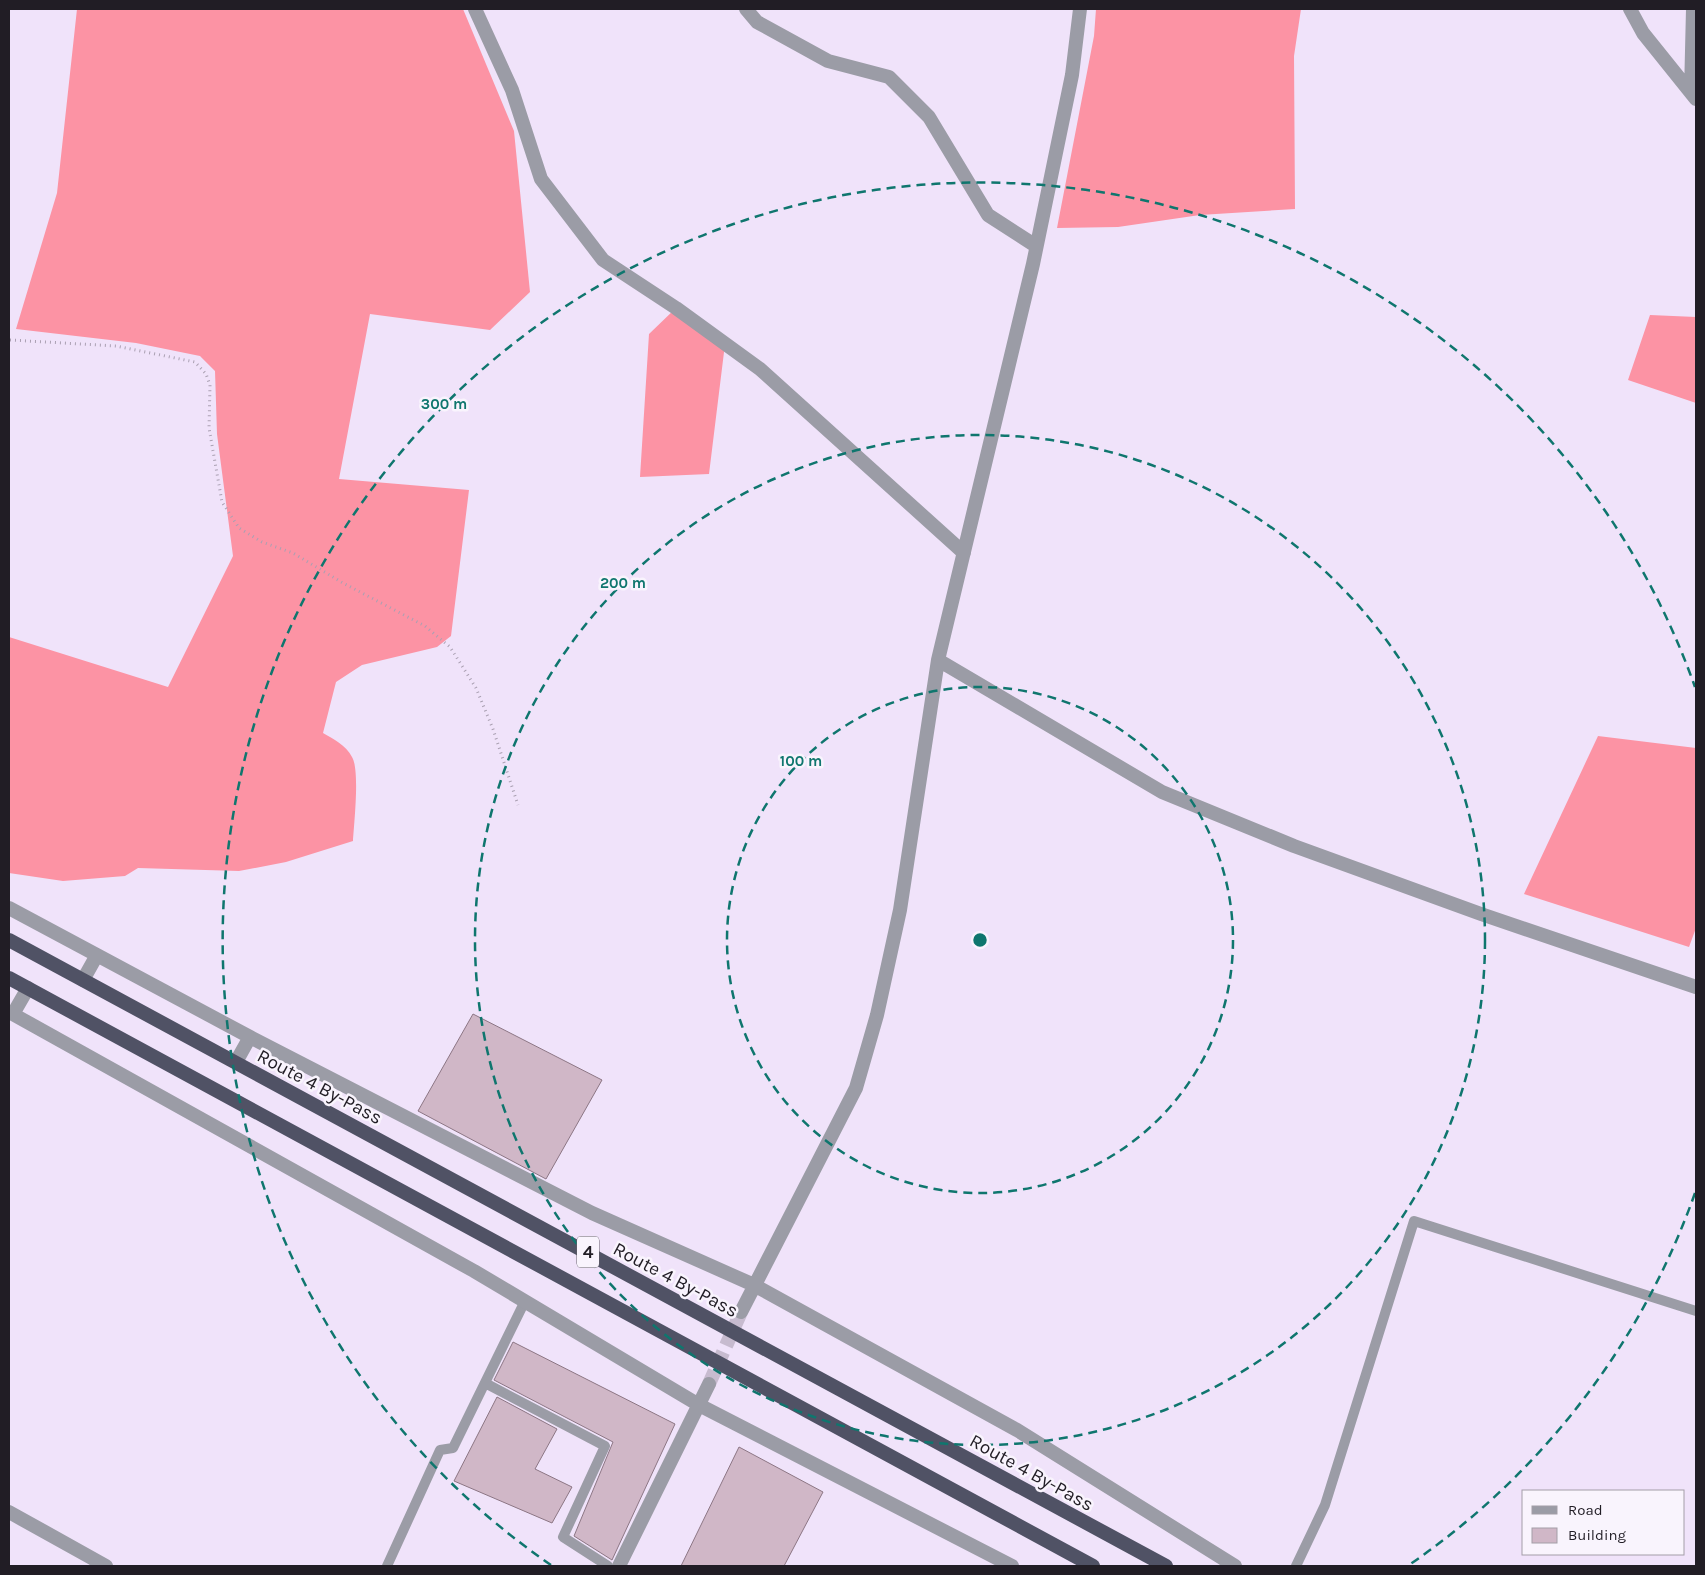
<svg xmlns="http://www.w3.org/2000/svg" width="1705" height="1575" font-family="Karla,sans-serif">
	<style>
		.forest { fill: #fc93a4 }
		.building { fill: #d0b7c7; stroke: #8c7684 }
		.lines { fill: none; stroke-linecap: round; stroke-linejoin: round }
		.minor-tunnel { stroke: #c7bbcf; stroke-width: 14; stroke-dasharray: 14 7; stroke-linecap: butt }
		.path { stroke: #aaa0b2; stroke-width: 3; stroke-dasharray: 1 4; stroke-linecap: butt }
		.service { stroke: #9b9ca6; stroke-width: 10 }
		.minor { stroke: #9b9ca6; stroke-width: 14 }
		.tertiary { stroke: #9b9ca6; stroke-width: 14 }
		.trunk { stroke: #505265; stroke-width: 14 }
		.ring { fill: none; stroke: #0f766e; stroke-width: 2.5; stroke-dasharray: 9 6 }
		.labels { text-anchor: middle; stroke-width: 5; stroke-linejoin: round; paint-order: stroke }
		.shield { fill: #f9f4fd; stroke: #625e66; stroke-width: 1 }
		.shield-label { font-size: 18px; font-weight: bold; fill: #211d25 }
		.street-label { font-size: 19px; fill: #211d25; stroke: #f9f4fd }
		.centre { fill: #0f766e; stroke: #f9f4fd; stroke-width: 2.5 }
		.ring-label { font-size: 15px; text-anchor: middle; font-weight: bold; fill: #0f766e; stroke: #f9f4fd; stroke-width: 5; stroke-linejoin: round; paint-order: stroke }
	</style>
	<rect width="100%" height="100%" fill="#f0e3fa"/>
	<!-- forest -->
	<path class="forest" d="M 77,9 L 463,9 L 514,131 L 530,292 L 490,330 L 370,314 L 339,479 L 469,490 L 451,636 L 437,647 L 362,665 L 336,682 L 323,733 C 333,739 346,745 352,757 C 360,770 354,824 353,841 L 286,862 L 239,871 L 138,868 L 125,876 L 63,881 L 9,873 L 9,637 L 168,687 L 233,556 L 217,434 L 215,371 L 200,356 L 136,343 L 16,329 L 57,193 Z
		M 1096,9 L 1301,9 L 1294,56 L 1295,209 L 1200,215 L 1118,227 L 1057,228 L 1094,36 Z
		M 676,308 L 725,344 L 709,474 L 640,477 L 649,334 Z
		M 1650,315 L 1696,317 L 1696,403 L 1628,380 Z
		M 1598,736 L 1696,748 L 1696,928 L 1689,947 L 1524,894 Z"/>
	<!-- building -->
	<path class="building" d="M 473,1014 L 602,1080 L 546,1179 L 418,1111 Z
		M 513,1342 L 675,1424 L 612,1560 L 574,1536 L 613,1442 L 494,1380 Z
		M 497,1397 L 557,1429 L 535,1469 L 572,1487 L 552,1523 L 454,1481 Z
		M 739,1447 L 823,1492 L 784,1566 L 681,1566 Z"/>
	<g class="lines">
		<!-- minor-tunnel -->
		<path class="minor-tunnel" d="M 709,1384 L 741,1312"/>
		<!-- path -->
		<path class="path" d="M 10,340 L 116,346 L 195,362 L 206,374 L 210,385 L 209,428 L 222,502 L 239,528 L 262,542 L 293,553 L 343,583 L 425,626 L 450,647 L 476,688 L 493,729 L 518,805"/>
		<!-- service -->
		<path class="service" d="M 485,1383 L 605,1446 L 563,1537 L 608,1566
			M 387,1566 L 440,1450 L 453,1448 L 525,1301
			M 1296,1566 L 1325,1505 L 1414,1221 L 1696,1311"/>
		<!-- minor -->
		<path class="minor" d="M 475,9 L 512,90 L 541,179 L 603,260 L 676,308 L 760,369 L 964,553
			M 746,9 L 757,22 L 828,61 L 889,77 L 929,117 L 988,215 L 1036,246
			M 1630,9 L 1643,33 L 1696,99
			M 1691,93 L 1693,9
			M 938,660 L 1162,792 L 1294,846 L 1481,914 L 1696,987
			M 9,908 L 250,1037 L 592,1213 L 754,1285 L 1017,1430 L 1235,1566
			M 83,980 L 97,955
			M 9,1012 L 474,1271 L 699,1405 L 1012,1566
			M 13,1014 L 28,988
			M 236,1062 L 250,1037
			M 741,1312 L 856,1088 L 877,1015 L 900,910 L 938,660 L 1033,264 L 1072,75 L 1080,9
			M 619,1566 L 709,1384"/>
		<!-- tertiary -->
		<path class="tertiary" d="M 9,1512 L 106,1566"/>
		<!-- trunk -->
		<path class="trunk" d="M 9,940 L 1166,1566
			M 9,978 L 1093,1566"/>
	</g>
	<!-- distance rings -->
	<g class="ring">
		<circle cx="980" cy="940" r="253"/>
		<circle cx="980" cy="940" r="505"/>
		<path d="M1695 1193A758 758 0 0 1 1409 1565M551 1565A758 758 0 1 1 1695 687"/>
	</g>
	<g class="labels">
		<!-- shield labels -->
		<rect class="shield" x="577" y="1236.5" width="22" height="31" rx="4"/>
		<g class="shield-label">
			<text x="588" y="1258">4</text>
		</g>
		<!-- street labels -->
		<g class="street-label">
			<text transform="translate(320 1086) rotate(28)" y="7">Route 4 By-Pass</text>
			<text transform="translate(676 1279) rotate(28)" y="7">Route 4 By-Pass</text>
			<text transform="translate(1032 1472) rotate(29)" y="7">Route 4 By-Pass</text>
		</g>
	</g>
	<circle cx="980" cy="940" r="8" class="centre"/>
	<g class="ring-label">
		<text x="444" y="409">300 m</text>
		<text x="623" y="588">200 m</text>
		<text x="801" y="766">100 m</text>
	</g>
	<!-- border -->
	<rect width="1705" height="1575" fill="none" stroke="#211d25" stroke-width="20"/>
	<!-- legend -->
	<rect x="1522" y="1490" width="162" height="65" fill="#f9f4fd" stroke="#a39ea7"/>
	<rect x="1532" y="1506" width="25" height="8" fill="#9b9ca6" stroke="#a39ea7"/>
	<text x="1568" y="1515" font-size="15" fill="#211d25">Road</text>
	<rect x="1532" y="1528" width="25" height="15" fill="#d0b7c7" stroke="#a39ea7"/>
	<text x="1568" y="1540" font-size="15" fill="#211d25">Building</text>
</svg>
